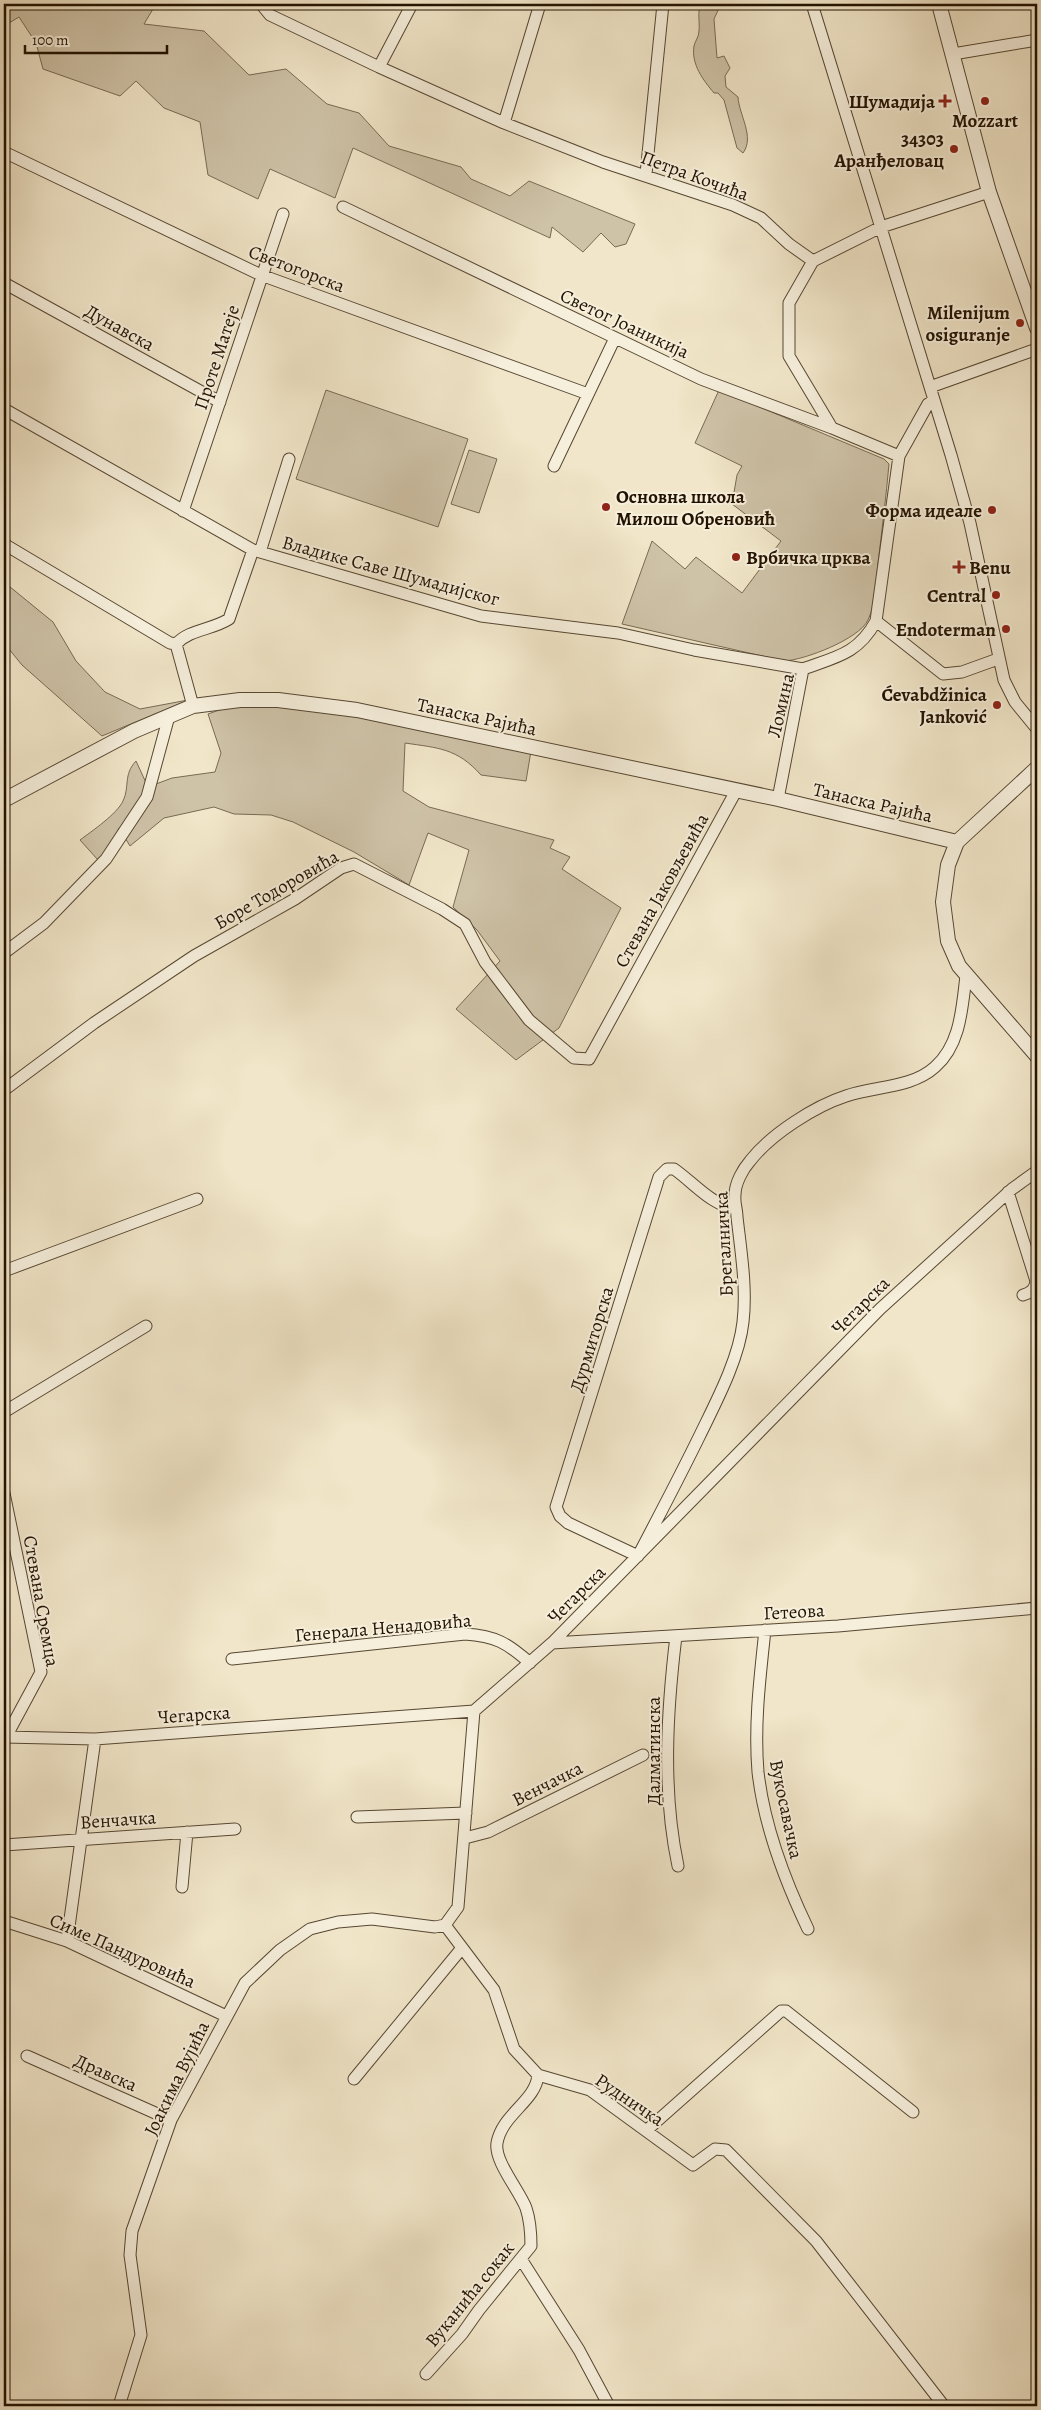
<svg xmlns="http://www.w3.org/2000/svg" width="1041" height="2410" font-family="Alegreya,serif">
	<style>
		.green { fill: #cec2a7; stroke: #786a54 }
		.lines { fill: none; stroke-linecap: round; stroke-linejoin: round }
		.minor-casing { stroke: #564732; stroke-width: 13 }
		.tertiary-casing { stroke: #564732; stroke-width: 16 }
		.minor { stroke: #f6efdc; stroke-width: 11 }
		.tertiary { stroke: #f6efdc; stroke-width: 14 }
		.poi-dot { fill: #8f2418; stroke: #f6efdc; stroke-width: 2 }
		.labels { text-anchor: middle; stroke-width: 4; stroke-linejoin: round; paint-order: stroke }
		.poi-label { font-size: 19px; font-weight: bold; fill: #231200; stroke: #f6efdc; text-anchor: end }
		.street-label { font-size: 19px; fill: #231200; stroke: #f6efdc }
	</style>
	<rect width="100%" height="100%" fill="#f1e6c9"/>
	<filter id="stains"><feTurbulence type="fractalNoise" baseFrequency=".004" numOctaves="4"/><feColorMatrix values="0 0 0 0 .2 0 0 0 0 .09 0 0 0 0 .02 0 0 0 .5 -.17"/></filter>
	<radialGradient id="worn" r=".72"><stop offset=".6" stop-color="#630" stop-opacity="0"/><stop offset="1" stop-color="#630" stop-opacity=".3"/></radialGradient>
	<!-- green -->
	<path class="green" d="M 4,4 L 156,4 L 144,24 L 204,31 L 249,75 L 286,69 L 327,104 L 359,113 L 389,146 L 461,167 L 471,179 L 510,196 L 529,181 L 635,224 L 626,244 L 615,247 L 601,233 L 583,252 L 552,227 L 550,238 L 353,148 L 335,198 L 270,169 L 258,199 L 208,175 L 200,122 L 164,108 L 136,81 L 120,96 L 43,69 L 36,43 L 19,17 L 4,26 Z
		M 701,4 L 721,4 L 714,19 L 717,58 L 724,56 L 730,68 L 725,76 L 726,87 L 738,97 C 739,115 755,137 743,153 L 737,148 L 724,100 L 718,93 L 714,93 C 703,80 691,64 694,46 C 695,41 699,37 699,31 C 700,22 697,12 701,4 Z
		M 326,390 L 468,439 L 438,527 L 296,479 Z
		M 719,390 L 884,459 L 889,464 C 886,497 882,530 878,563 C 876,581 876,603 868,620 C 859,639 805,660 784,661 L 622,624 L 652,541 L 685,569 L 696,557 L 742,593 L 781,541 L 732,504 L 737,475 L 742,466 L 695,443 Z
		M 469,450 L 497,459 L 479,513 L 451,504 Z
		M 4,582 L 53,622 L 76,661 L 105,692 L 140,709 L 188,700 L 102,736 L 22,665 L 4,643 Z
		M 276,702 L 345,708 L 531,751 L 526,781 L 481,775 C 457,748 438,748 405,743 L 403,791 L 429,807 L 554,840 L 550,848 L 570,857 L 562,869 L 621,908 L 559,1028 L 516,1060 L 456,1009 L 500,961 L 477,930 L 453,907 L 469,850 L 428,833 L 409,885 L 354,852 L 293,822 L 271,815 L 234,814 L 214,807 L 164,818 L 130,846 L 119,828 L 111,846 L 98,860 L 80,840 C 92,831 117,814 123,801 C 130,786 123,775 136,761 L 148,787 L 172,778 L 215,772 L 221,753 L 208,714 L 225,708 Z"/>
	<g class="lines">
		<defs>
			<path id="minor" d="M 261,4 L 270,15 L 379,67 L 504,123 L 603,162 L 733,205 L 761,218 L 789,244 L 813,261 L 881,227 L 989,192
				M 812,4 L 951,455 L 970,523 L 1004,680 L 1015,702 L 1037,729
				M 953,54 L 1037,40
				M 379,67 L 412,4
				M 504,123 L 540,4
				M 4,152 L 261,275 L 588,394
				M 646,174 L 663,4
				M 343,207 L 701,379 L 832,428 L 899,456
				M 813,261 L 789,303 L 789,356 L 832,428
				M 4,283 L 220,402
				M 930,387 L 1037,349
				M 4,409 L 253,550 L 481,616 L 618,633 L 694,650 L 803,669
				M 554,466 L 615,338
				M 183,511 L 283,214
				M 4,544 L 170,643 L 176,644
				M 260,552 L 289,459
				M 876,621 L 943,674 L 962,672 L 998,659
				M 193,706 L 176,644 C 190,629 212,630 229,619 L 253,550
				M 778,799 L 803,669 C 836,657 858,654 876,621 L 899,456 L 928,404 L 934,400
				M 4,953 L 44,923 L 106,859 L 147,797 L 169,716
				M 4,1090 L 94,1023 L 194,956 L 295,899 L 341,868 L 354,864 L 442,909 L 465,924 L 485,962 L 529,1020 L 574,1058 L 589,1059 L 736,791
				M 1008,1192 L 1036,1281 C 1035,1289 1031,1293 1023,1295
				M 736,1208 C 713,1207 693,1182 674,1169 L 667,1169 L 659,1177 L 556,1507 L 560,1516 L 568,1523 L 638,1556 C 659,1516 680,1476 700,1435 C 716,1402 739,1359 743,1322 C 747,1288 741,1252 737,1217 C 737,1210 734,1202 735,1195 C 735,1183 743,1169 750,1161 C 771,1134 815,1106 846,1096 C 875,1086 912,1088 935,1067 C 961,1044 962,1007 966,976
				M 4,1271 L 197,1199
				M 4,1412 L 146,1326
				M 4,1493 L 41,1672 L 6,1737
				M 765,1630 C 760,1677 754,1725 758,1772 C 764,1825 785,1881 808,1929
				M 676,1636 C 667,1711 662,1791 678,1866
				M 552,1643 L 838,1626 L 1037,1608
				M 232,1659 L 465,1634 C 496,1636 507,1643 530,1663
				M 4,1737 L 95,1739 L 474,1711 L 552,1643 L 880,1309 L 1012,1189 L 1037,1171
				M 357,1817 L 466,1813
				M 465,1838 L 488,1832 L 643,1755
				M 4,1845 L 235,1829
				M 182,1887 L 187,1832
				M 4,1921 L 67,1941 L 226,2016
				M 445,1925 L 494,1990 L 514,2049 L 538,2075 L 590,2090 L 693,2165 L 715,2149 L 726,2150 L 816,2241 L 944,2406
				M 445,1925 L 458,1907 L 474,1711
				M 67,1941 L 95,1739
				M 27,2056 L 171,2120
				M 354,2079 L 462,1948
				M 647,2130 L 781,2011 L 786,2011 L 913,2112
				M 521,2259 L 579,2350 L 609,2406
				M 426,2374 L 462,2334 L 479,2310 L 531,2246 C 531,2233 530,2220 526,2208 C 519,2190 494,2161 497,2143 C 502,2114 536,2101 538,2075
				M 119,2406 L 141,2335 L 130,2255 L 132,2231 L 171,2120 L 245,1983 L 280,1950 L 310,1929 L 338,1922 L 372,1919 L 435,1927 L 445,1925"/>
			<path id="tertiary" d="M 939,4 L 989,192 L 1037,328
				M 1037,768 L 957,842 L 948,865 L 943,902 L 948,941 L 959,966 L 1037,1056
				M 4,800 L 134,731 L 193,706 L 240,700 L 278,700 L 357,710 L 778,799 L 957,842"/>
		</defs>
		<!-- minor casing -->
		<use href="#minor" class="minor-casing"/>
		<!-- tertiary casing -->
		<use href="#tertiary" class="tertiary-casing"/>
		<!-- minor -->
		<use href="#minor" class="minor"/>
		<!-- tertiary -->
		<use href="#tertiary" class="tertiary"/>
	</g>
	<!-- markers -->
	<g class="poi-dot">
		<path d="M942.5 93.5h5v5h5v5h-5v5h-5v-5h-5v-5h5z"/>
		<circle cx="985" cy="101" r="5"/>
		<circle cx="954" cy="149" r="5"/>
		<circle cx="1020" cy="323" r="5"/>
		<circle cx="606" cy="507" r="5"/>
		<circle cx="992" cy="510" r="5"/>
		<circle cx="736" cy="557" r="5"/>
		<path d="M956.5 559.5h5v5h5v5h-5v5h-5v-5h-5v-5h5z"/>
		<circle cx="996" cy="595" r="5"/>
		<circle cx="1006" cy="629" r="5"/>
		<circle cx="997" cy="705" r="5"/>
	</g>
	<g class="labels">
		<!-- poi labels -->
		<g class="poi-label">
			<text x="935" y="108">Шумадија</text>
			<text x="985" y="127" text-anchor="middle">Mozzart</text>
			<text x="944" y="145">34303<tspan x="944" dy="22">Аранђеловац</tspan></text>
			<text x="1010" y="319">Milenijum<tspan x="1010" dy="22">osiguranje</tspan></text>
			<text x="616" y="503" text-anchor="start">Основна школа<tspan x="616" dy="22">Милош Обреновић</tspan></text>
			<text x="982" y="517">Форма идеале</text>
			<text x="746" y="564" text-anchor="start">Врбичка црква</text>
			<text x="969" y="574" text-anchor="start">Benu</text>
			<text x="986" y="602">Central</text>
			<text x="996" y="636">Endoterman</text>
			<text x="987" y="701">Ćevabdžinica<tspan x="987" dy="22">Janković</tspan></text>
		</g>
		<!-- street labels -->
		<g class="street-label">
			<text transform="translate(695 175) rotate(20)" y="7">Петра Кочића</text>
			<text transform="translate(297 268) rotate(21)" y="7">Светогорска</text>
			<text transform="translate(625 323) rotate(25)" y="7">Светог Јоаникија</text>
			<text transform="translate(120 327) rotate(29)" y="7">Дунавска</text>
			<text transform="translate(216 357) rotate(-72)" y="7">Проте Матеје</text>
			<text transform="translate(391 570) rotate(15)" y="7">Владике Саве Шумадијског</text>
			<text transform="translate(780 705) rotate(-77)" y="7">Ломина</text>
			<text transform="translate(477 716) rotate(12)" y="7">Танаска Рајића</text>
			<text transform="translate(873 802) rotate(13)" y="7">Танаска Рајића</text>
			<text transform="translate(276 889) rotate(-30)" y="7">Боре Тодоровића</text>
			<text transform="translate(661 890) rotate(-61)" y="7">Стевана Јаковљевића</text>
			<text transform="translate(723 1244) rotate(-93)" y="7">Брегалничка</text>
			<text transform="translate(860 1305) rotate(-45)" y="7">Чегарска</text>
			<text transform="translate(591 1339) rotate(-73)" y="7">Дурмиторска</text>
			<text transform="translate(576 1594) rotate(-45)" y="7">Чегарска</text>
			<text transform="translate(42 1601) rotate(80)" y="7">Стевана Сремца</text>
			<text transform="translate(794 1611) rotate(-3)" y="7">Гетеова</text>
			<text transform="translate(383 1627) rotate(-5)" y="7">Генерала Ненадовића</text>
			<text transform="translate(194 1714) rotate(-4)" y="7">Чегарска</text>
			<text transform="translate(653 1751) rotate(-90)" y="7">Далматинска</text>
			<text transform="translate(547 1783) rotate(-27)" y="7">Венчачка</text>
			<text transform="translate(787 1809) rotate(78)" y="7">Вукосавачка</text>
			<text transform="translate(118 1819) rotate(-4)" y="7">Венчачка</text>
			<text transform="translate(123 1950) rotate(24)" y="7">Симе Пандуровића</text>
			<text transform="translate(106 2072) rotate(24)" y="7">Дравска</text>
			<text transform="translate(176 2078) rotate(-64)" y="7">Јоакима Вујића</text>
			<text transform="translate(630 2099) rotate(34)" y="7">Рудничка</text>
			<text transform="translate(469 2294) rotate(-51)" y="7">Вуканића сокак</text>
		</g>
	</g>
	<!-- margin -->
	<rect width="1041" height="2410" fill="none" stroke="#f1e6c9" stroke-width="20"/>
	<rect x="5" y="5" width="1031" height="2400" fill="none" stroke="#231200" stroke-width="2.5"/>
	<rect x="10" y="10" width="1021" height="2390" fill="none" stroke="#231200"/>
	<!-- scale -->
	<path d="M25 45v8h142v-8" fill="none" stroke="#231200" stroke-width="2.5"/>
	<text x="32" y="45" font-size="15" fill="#231200" stroke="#f6efdc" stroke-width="4" paint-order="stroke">100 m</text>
	<rect width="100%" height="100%" filter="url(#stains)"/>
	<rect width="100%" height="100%" fill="url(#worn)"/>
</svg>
